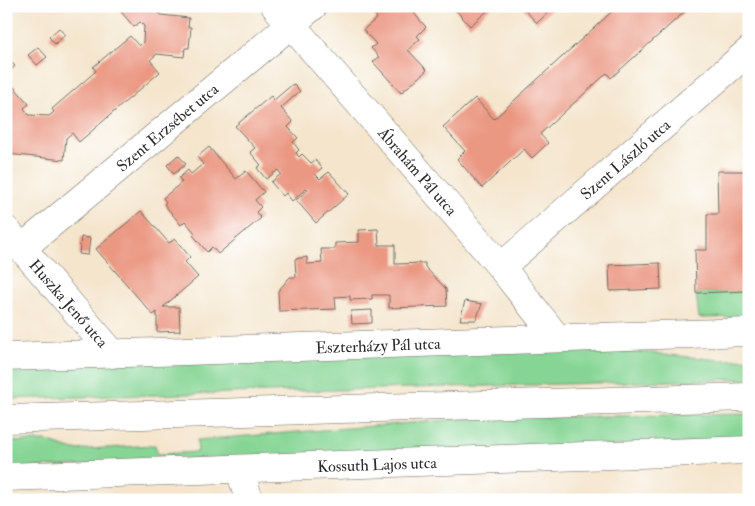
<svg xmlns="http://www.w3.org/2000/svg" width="755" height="506" font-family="'IM FELL Double Pica',serif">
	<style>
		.green { fill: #86d594; stroke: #588060 }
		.building { fill: #eb9883 }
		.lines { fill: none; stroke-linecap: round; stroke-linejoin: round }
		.minor-casing { stroke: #716c63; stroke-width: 29 }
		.tertiary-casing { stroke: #716c63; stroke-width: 29 }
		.minor { stroke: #fff; stroke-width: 28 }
		.tertiary { stroke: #fff; stroke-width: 28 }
		.labels { text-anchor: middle; stroke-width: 4; stroke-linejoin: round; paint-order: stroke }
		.street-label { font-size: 16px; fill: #2b2b2b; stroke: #fff }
	</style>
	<rect width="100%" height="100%" fill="#fff"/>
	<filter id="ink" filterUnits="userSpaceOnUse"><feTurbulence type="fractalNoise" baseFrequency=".02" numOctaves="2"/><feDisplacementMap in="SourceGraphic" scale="10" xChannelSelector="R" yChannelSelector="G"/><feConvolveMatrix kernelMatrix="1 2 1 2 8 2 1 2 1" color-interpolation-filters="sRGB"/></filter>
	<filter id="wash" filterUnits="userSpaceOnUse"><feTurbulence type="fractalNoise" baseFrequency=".0096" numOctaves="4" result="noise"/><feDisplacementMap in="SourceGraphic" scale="20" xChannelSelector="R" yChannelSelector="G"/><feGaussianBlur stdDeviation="1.12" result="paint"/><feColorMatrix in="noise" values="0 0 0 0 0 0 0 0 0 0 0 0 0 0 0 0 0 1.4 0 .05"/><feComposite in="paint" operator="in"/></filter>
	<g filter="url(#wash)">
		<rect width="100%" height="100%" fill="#f4e5cc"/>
		<!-- green -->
		<path class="green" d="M 749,291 L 749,317 L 699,318 L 696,293 Z
			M 562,350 L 641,352 L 720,360 L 749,359 L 749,379 L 6,399 L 6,366 Z
			M 749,414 L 749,441 L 6,468 L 6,442 L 46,441 L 74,450 L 155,445 L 158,454 L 198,452 L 197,440 L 474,418 Z"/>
		<g id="blocks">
			<!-- building -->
			<path class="building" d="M 116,6 L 157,6 L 155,8 L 161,15 L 189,18 L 188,27 L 191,27 L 189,48 L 185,48 L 184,57 L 157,54 L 150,60 L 160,72 L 79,142 L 72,133 L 66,138 L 64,160 L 7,154 L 9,134 L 6,131 L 6,78 L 29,104 L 24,108 L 29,115 L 49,116 L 54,112 L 52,109 L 96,71 L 93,67 L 130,36 L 139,46 L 143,42 L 144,26 L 140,22 L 134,27 Z
				M 378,6 L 402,6 L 408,13 L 411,10 L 426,27 L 417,36 L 420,39 L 408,50 L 427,70 L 401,93 L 373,62 L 379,57 L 371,48 L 376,44 L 363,30 L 377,18 L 372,12 Z
				M 452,6 L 493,6 L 470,26 Z
				M 525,6 L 555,6 L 537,23 L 523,8 Z
				M 618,6 L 691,6 L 611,78 L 607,73 L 540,134 L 548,143 L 532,158 L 524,149 L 482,188 L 457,159 L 465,151 L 443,127 L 475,98 L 494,119 Z
				M 59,28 L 65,35 L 55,44 L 49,37 Z
				M 38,47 L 47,57 L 37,65 L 28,55 Z
				M 6,57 L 15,66 L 6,74 Z
				M 293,84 L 300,91 L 281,108 L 293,122 L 288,127 L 298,138 L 293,142 L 299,150 L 296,153 L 299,157 L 302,154 L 311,163 L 315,160 L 322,168 L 315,174 L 320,179 L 329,172 L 349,194 L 316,223 L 296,200 L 308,190 L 307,188 L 292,201 L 286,193 L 283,196 L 271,182 L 281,174 L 278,170 L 266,179 L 257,168 L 261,165 L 250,152 L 255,148 L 235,126 L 271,96 L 274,100 Z
				M 209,147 L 236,179 L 246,171 L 264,192 L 255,200 L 261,207 L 256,212 L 261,218 L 218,254 L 212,247 L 207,252 L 193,235 L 195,233 L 185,221 L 181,225 L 164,204 L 166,202 L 163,198 L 182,182 L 179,178 L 188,170 L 191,174 L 203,164 L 197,157 Z
				M 178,155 L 186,164 L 174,174 L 167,165 Z
				M 717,171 L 749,171 L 749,291 L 696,293 L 695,250 L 707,250 L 707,214 L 718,214 Z
				M 141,211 L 169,243 L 175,239 L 190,257 L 185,262 L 198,277 L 163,307 L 179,307 L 180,331 L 157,332 L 157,312 L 153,315 L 96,249 Z
				M 378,229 L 379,245 L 395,245 L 395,264 L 425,263 L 425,267 L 446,289 L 447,306 L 389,308 L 389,295 L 372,295 L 372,299 L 350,300 L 350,296 L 335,297 L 336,309 L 279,311 L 278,291 L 290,277 L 296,277 L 295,259 L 307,257 L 307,264 L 322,263 L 321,249 L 335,249 L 335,243 L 359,242 L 359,230 Z
				M 81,237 L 90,238 L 88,255 L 79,254 Z
				M 660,263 L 661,289 L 610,291 L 609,265 Z
				M 465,301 L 482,304 L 476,320 L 460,320 Z
				M 372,310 L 372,323 L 352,324 L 351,311 Z"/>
		</g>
	</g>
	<g filter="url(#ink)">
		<use href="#blocks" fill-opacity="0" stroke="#716c63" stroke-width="1"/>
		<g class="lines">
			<defs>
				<path id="minor" d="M 275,6 L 501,267 L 557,338
					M 6,230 L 113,354
					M 22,248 L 313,6
					M 501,267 L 749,51
					M 6,357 L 749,332
					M 240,469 L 249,500
					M 6,477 L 749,450"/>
				<path id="tertiary" d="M 6,419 L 749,397"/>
			</defs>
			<!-- minor casing -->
			<use href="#minor" class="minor-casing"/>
			<!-- tertiary casing -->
			<use href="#tertiary" class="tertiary-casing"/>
			<!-- minor -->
			<use href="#minor" class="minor"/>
			<!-- tertiary -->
			<use href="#tertiary" class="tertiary"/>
		</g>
	</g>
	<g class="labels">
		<!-- street labels -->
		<g class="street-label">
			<text transform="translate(167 127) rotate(-40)" y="6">Szent Erzsébet utca</text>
			<text transform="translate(625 159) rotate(-41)" y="6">Szent László utca</text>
			<text transform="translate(418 171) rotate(49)" y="6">Ábrahám Pál utca</text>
			<text transform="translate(69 303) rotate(49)" y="6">Huszka Jenő utca</text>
			<text transform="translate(378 345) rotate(-2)" y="6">Eszterházy Pál utca</text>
			<text transform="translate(377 464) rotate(-2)" y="6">Kossuth Lajos utca</text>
		</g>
	</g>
	<!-- margin -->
	<rect width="755" height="506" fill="none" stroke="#fff" stroke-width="25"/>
</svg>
